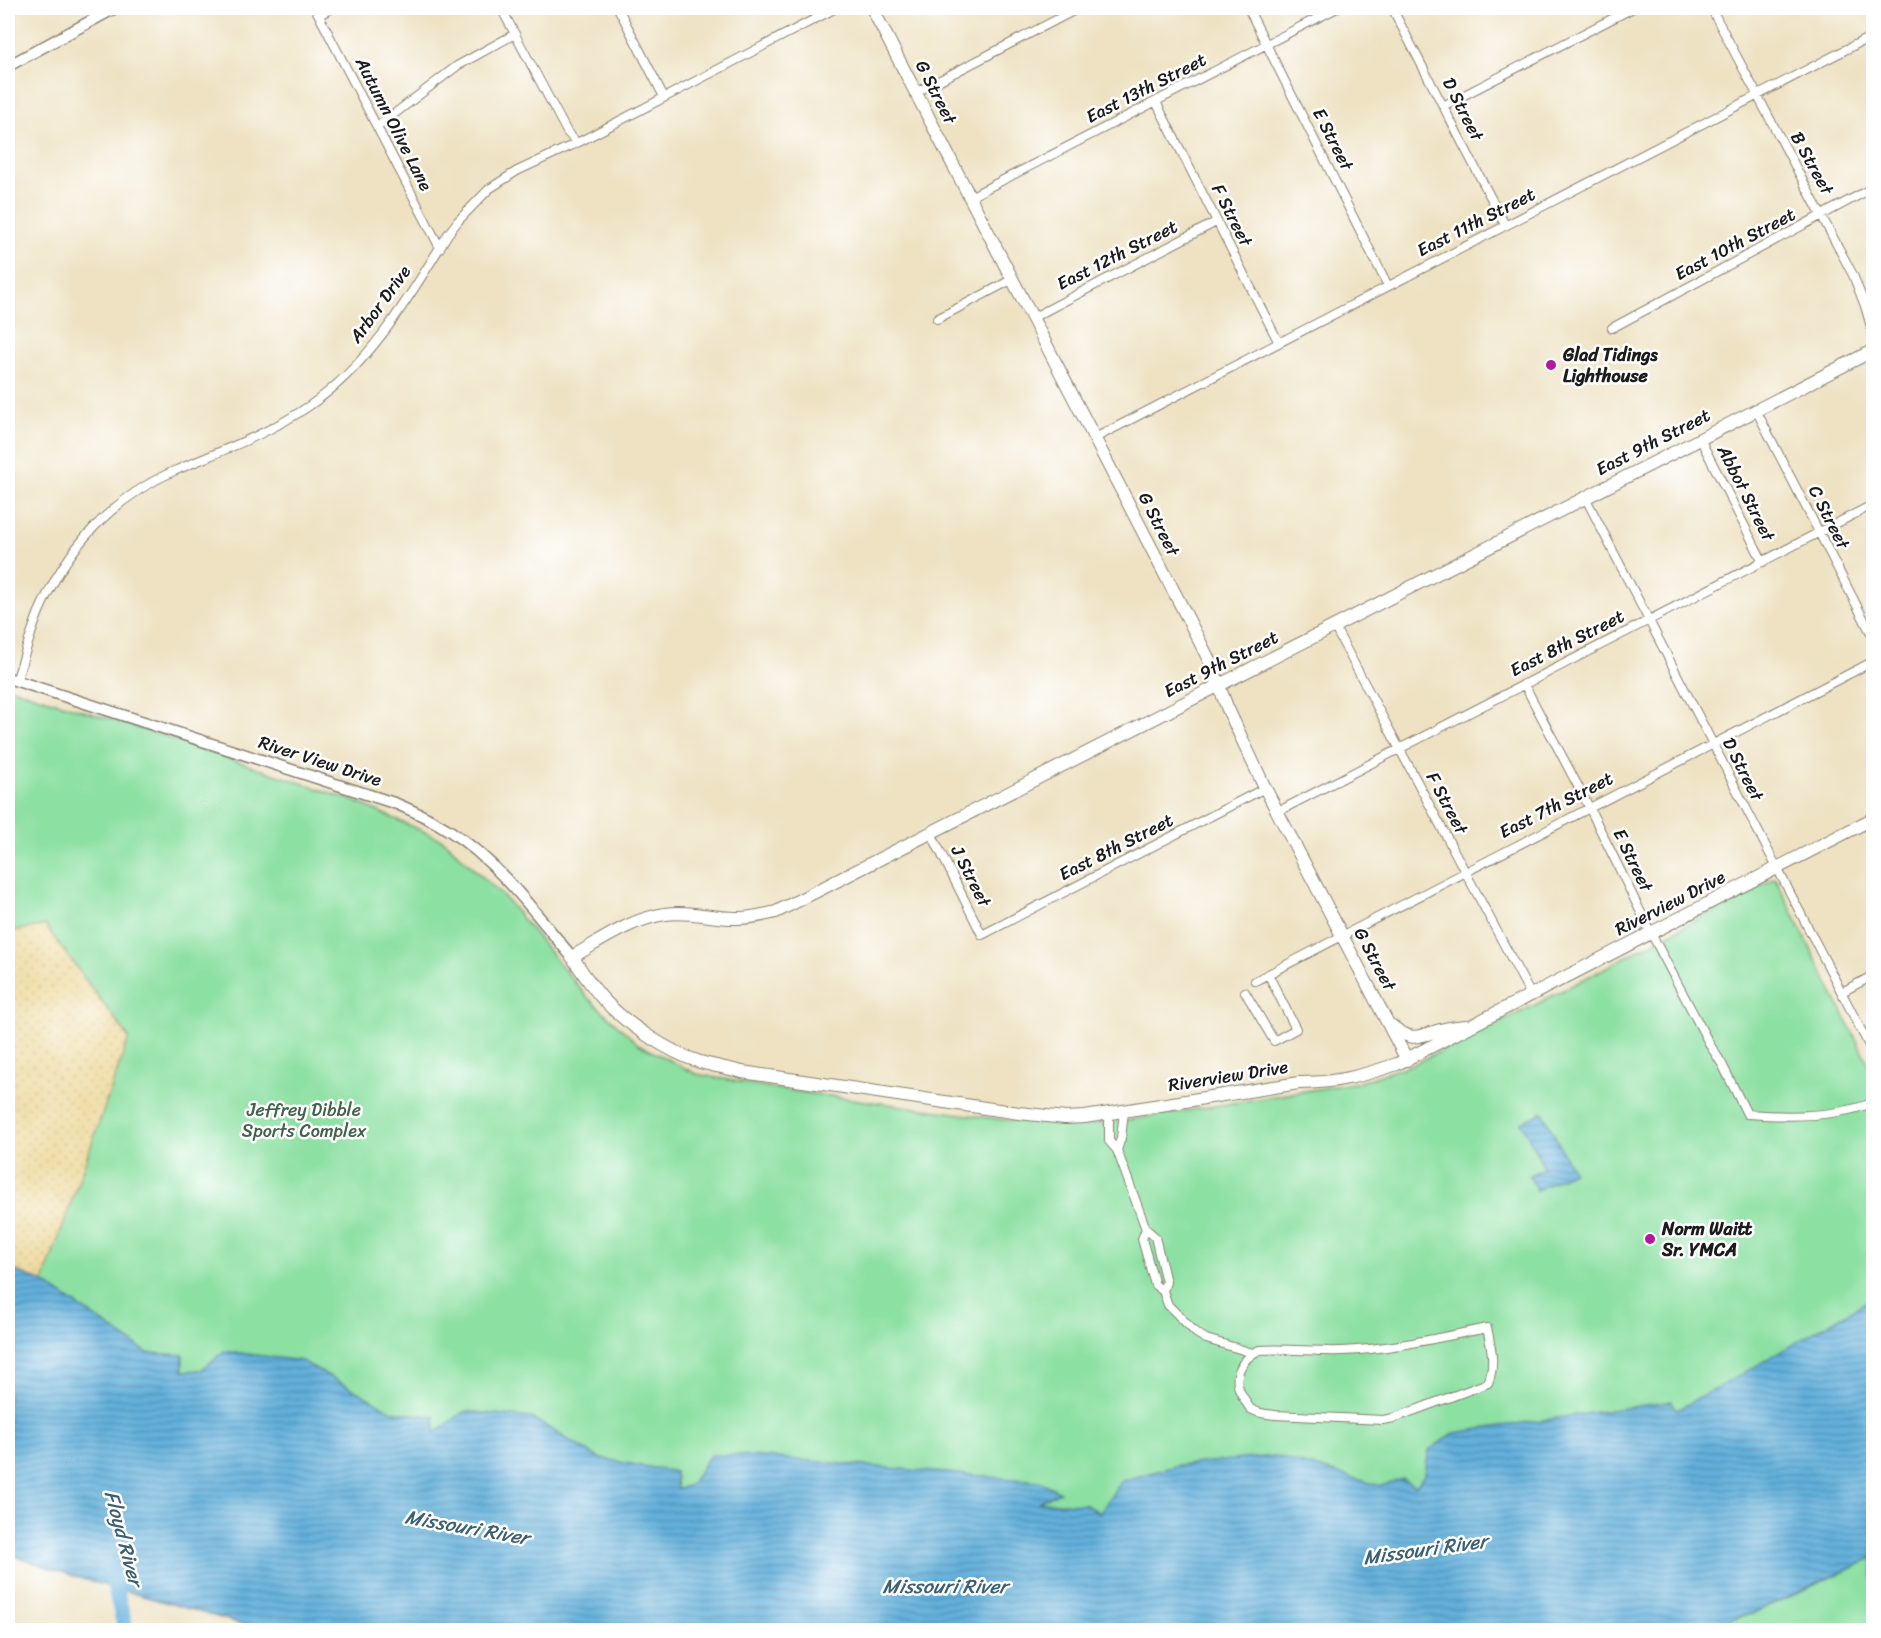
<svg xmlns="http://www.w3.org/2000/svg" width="1881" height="1638" font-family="Sriracha,sans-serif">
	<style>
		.green { fill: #8ce0a2; stroke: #547e5f; stroke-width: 1.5 }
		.sand { fill: url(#sand-dots); stroke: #857b5d; stroke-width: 1.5 }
		.water { fill: url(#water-rules); stroke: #3f667c; stroke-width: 1.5 }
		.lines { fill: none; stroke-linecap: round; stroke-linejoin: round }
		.river { stroke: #62b0dc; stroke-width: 16 }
		.minor-casing { stroke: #857f70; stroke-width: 10 }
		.tertiary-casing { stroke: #857f70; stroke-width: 13 }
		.secondary-casing { stroke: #857f70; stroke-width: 14 }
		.minor { stroke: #fff; stroke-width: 8 }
		.tertiary { stroke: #fff; stroke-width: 10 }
		.secondary { stroke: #fff; stroke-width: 12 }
		.poi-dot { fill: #b5179e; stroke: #fff; stroke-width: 2 }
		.labels { text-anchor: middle; stroke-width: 5; stroke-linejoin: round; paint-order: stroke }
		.street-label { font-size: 18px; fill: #1c1c1c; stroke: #fff }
		.poi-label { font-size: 18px; font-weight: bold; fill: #1c1c1c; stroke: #fff; text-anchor: start }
		.park-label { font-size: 18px; fill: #43614b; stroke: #fff }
		.water-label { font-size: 20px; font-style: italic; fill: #3c5f72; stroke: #fff }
	</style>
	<defs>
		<pattern id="sand-dots" width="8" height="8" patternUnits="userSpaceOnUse" patternTransform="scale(1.5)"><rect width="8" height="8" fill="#eeda9e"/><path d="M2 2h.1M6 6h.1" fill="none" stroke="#ccba88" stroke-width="1.8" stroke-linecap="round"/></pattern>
		<pattern id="water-rules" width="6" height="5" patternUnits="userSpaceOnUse" patternTransform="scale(1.5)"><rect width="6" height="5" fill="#62b0dc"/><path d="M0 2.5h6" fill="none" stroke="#508eb2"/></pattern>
	</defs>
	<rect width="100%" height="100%" fill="#fff"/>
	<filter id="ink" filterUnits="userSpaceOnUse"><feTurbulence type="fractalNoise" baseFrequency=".0167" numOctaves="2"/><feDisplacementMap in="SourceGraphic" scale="12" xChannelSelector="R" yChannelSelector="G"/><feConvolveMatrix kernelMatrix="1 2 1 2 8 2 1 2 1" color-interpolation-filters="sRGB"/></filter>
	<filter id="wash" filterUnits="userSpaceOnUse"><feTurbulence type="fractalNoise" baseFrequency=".008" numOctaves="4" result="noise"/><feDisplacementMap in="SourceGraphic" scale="24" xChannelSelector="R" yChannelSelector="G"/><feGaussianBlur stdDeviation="1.35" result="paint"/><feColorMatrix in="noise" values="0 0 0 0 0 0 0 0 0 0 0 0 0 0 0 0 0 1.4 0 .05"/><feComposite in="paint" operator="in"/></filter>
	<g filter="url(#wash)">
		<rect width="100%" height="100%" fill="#eee2c3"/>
		<!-- green -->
		<path class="green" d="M 8,687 L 166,737 L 354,801 L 443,840 L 506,899 L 586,996 L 638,1044 L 696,1074 L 778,1089 L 1005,1120 L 1105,1124 L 1360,1082 L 1416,1063 L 1533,1006 L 1775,878 L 1873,1073 L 1873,1319 L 1741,1425 L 1166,1548 L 619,1494 L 8,1323 Z
			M 1873,1558 L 1873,1630 L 1701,1630 L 1753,1613 Z"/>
		<!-- sand -->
		<path class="sand" d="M 45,925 L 129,1038 L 43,1282 L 8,1268 L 8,932 Z"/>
		<!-- water -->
		<path class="water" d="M 1543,1112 L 1573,1172 L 1537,1190 L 1529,1176 L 1544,1168 L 1521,1122 Z
			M 8,1268 L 43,1282 L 148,1353 L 183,1355 L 183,1371 L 201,1370 L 224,1351 L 302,1361 L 392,1411 L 435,1417 L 435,1433 L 465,1411 L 532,1418 L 599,1458 L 675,1472 L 677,1489 L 690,1485 L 710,1455 L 741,1455 L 1039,1481 L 1060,1492 L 1038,1502 L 1084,1504 L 1100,1513 L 1121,1481 L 1179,1465 L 1275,1456 L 1381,1486 L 1402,1479 L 1416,1486 L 1425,1474 L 1429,1450 L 1454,1433 L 1672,1401 L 1677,1410 C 1744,1374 1808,1335 1873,1298 L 1873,1558 L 1753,1613 L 1701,1630 L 263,1630 L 83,1579 L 8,1554 Z"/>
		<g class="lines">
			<!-- river -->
			<path class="river" d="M 110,1568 L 126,1630"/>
		</g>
	</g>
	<g filter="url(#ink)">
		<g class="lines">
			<defs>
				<path id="minor" d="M 315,8 L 440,248
					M 501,8 L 567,132 L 577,143
					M 618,8 L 664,97
					M 1248,8 L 1388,286
					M 1392,8 L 1505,225
					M 1711,8 L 1853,275 L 1865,306 L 1874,337
					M 319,15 L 333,8
					M 917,92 L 1079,8
					M 1156,102 L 1279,343
					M 1443,106 L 1633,8
					M 377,127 L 457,66 L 515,34
					M 970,197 L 1337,8
					M 1032,318 L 1216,222
					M 937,319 L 1013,279
					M 1612,328 L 1874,187
					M 1756,410 L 1874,639
					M 1095,438 L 1874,35
					M 1700,439 L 1763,562
					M 1585,497 L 1874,1055
					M 1334,626 L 1531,995
					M 16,681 C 24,658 30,634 39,612 C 66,549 111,499 174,471 C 220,451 267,435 309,406 C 370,365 410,296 448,234 L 458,221 L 489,189 L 517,171 L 577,143 L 836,8
					M 1524,684 L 1589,807 L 1651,933 L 1710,1045 L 1722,1064 L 1747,1114 C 1786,1117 1837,1118 1874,1102
					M 1277,812 L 1874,504
					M 931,833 L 982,935 L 1265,788
					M 1255,981 L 1874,661
					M 1245,992 L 1274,1041 L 1296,1029 L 1268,974
					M 1842,992 L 1874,975
					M 1109,1115 L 1109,1141 L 1117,1150 L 1146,1229 L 1155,1237 L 1166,1282 L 1163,1291
					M 1117,1150 L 1121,1138 L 1124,1112
					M 1146,1229 L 1142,1239 L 1155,1285 L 1163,1291 L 1168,1305 L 1196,1333 L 1206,1339 L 1253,1353
					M 1487,1328 C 1491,1347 1496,1364 1488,1383 L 1394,1418 L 1383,1420 L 1275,1415 C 1267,1414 1258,1414 1251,1409 C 1248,1407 1246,1401 1243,1397 C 1231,1378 1240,1360 1259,1350 C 1286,1348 1314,1352 1342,1351 C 1391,1349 1439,1338 1487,1328 Z"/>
				<path id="tertiary" d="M 8,66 L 115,8
					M 8,678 L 397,804 C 416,812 433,820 450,831 C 499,863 535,913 572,957"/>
				<path id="secondary" d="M 872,8 L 1201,644 L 1211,664 L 1227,707 L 1265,788 L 1407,1060
					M 1874,350 L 776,912 C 764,915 752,918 739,918 C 714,919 689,910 665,914 C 631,919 600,941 572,957 C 582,971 591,986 603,999 C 625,1023 668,1052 700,1062 C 714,1066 728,1068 742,1072 L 1019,1113 L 1065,1118 L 1085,1117 L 1299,1083 C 1336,1083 1362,1076 1397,1064 L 1874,818
					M 1392,1026 C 1410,1041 1416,1038 1437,1031 C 1446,1028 1456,1027 1466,1026"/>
			</defs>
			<!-- minor casing -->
			<use href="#minor" class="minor-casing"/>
			<!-- tertiary casing -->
			<use href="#tertiary" class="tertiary-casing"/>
			<!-- secondary casing -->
			<use href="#secondary" class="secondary-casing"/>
			<!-- minor -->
			<use href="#minor" class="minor"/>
			<!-- tertiary -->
			<use href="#tertiary" class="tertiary"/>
			<!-- secondary -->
			<use href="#secondary" class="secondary"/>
		</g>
	</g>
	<!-- markers -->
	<g class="poi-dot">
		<circle cx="1551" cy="365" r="6"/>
		<circle cx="1650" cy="1239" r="6"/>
	</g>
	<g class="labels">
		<!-- street labels -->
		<g class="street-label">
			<text transform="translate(1146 88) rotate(-27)" y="6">East 13th Street</text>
			<text transform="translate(936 92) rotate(63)" y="6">G Street</text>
			<text transform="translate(1463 109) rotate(63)" y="6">D Street</text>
			<text transform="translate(394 124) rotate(63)" y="6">Autumn Olive Lane</text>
			<text transform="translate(1333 139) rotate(63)" y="6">E Street</text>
			<text transform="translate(1812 163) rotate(61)" y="6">B Street</text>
			<text transform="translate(1232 215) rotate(63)" y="6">F Street</text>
			<text transform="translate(1476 222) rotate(-27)" y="6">East 11th Street</text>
			<text transform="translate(1735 244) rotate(-28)" y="6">East 10th Street</text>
			<text transform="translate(1117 255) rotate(-27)" y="6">East 12th Street</text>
			<text transform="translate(380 304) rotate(-54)" y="6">Arbor Drive</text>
			<text transform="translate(1653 442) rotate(-27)" y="6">East 9th Street</text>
			<text transform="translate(1746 493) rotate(63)" y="6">Abbot Street</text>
			<text transform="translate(1829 517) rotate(63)" y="6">C Street</text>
			<text transform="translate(1159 524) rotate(63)" y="6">G Street</text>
			<text transform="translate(1567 643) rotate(-27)" y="6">East 8th Street</text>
			<text transform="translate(1221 664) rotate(-27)" y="6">East 9th Street</text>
			<text transform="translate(320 761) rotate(18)" y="6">River View Drive</text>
			<text transform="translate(1743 769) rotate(63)" y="6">D Street</text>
			<text transform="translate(1447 803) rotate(62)" y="6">F Street</text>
			<text transform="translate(1556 805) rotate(-27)" y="6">East 7th Street</text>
			<text transform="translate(1116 847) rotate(-27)" y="6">East 8th Street</text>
			<text transform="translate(1633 860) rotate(64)" y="6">E Street</text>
			<text transform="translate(971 876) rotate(63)" y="6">J Street</text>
			<text transform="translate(1670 903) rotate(-27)" y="6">Riverview Drive</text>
			<text transform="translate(1375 959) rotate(62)" y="6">G Street</text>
			<text transform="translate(1228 1076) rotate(-9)" y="6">Riverview Drive</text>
		</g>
		<!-- poi labels -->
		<g class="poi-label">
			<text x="1563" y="361">Glad Tidings<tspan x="1563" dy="21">Lighthouse</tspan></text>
			<text x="1662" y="1235">Norm Waitt<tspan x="1662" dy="21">Sr. YMCA</tspan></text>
		</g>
		<!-- park labels -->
		<g class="park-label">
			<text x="304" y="1116">Jeffrey Dibble<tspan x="304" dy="21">Sports Complex</tspan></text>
		</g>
		<!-- water labels -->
		<g class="water-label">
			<text transform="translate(467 1527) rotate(10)" y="7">Missouri River</text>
			<text transform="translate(124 1538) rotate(75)" y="7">Floyd River</text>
			<text transform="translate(1425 1549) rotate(-8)" y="7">Missouri River</text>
			<text x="945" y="1593">Missouri River</text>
		</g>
	</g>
	<!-- margin -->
	<rect width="1881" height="1638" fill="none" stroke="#fff" stroke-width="30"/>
</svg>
